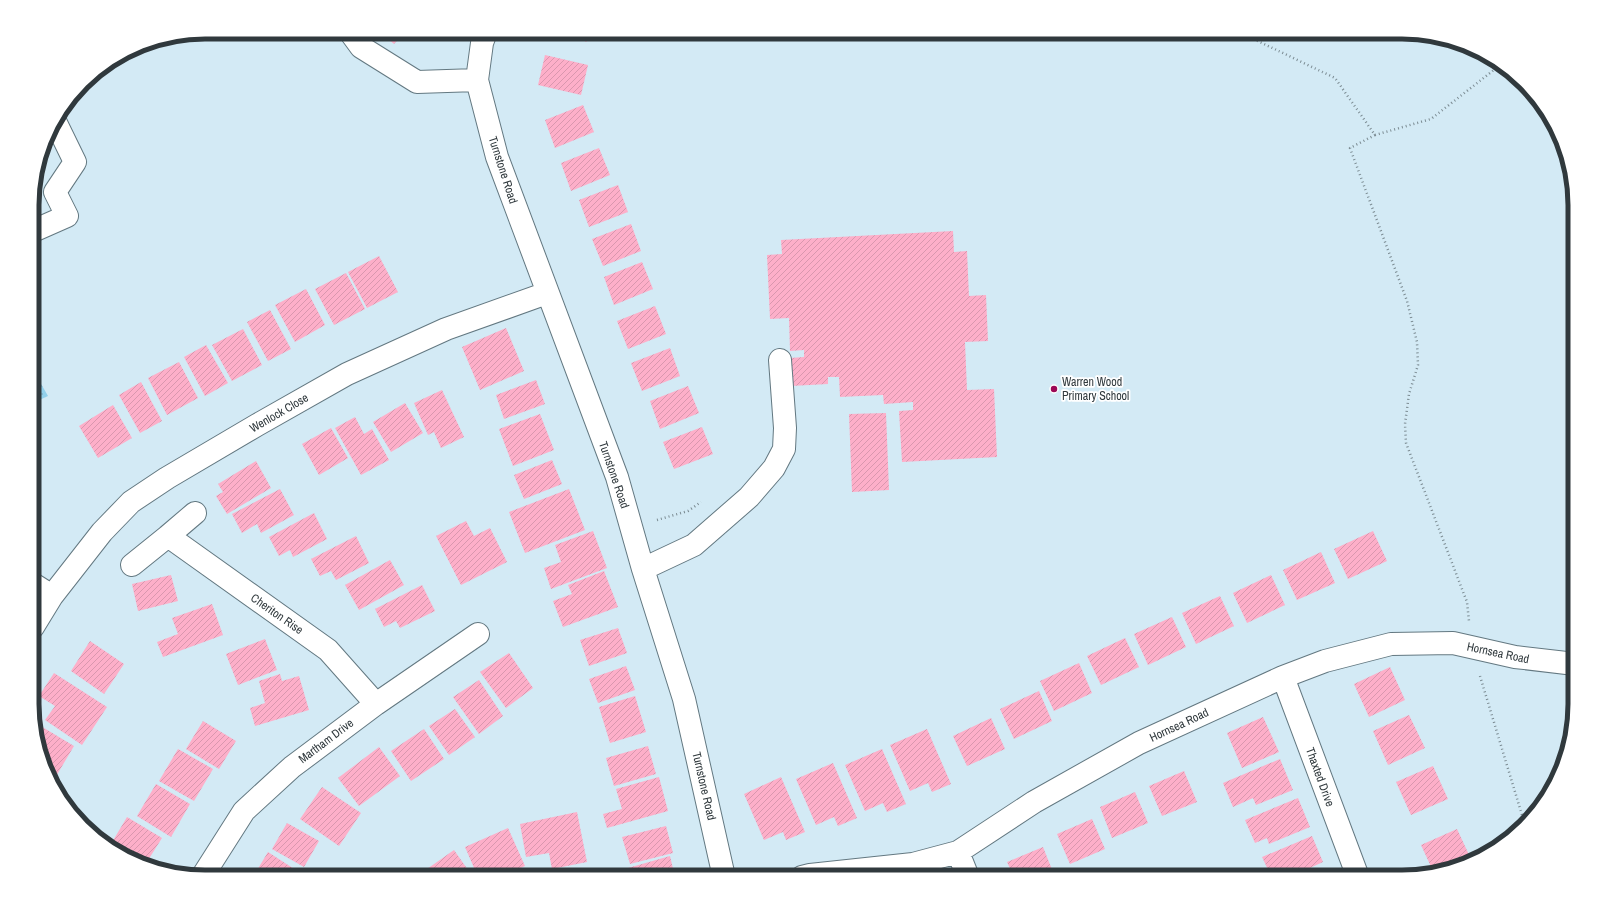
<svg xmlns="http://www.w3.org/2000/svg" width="1607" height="909" font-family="'Archivo Narrow',sans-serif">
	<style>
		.grass { fill: url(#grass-dots) }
		.building { fill: url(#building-hatch) }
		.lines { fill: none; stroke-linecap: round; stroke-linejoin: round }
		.minor-casing { stroke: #637881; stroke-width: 24 }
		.path { stroke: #7c8c93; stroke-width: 2.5; stroke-dasharray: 1 3; stroke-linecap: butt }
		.minor { stroke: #fff; stroke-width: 22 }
		.poi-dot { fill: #9c0856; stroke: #fff; stroke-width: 1.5 }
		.labels { text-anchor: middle; stroke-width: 3.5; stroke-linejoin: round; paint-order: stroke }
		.street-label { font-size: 12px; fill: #30393d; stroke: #fff }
		.poi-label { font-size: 12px; fill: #30393d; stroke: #fff; text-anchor: start }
		.rim { fill: none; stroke: #30393d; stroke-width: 5 }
	</style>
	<defs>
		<pattern id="grass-dots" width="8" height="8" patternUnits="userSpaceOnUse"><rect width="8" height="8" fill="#92d0eb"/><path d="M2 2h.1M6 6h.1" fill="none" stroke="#7eb3ca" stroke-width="1.8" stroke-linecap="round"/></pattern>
		<pattern id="building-hatch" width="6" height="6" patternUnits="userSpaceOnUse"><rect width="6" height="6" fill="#fdafc9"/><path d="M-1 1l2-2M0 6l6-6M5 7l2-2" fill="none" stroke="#d997ae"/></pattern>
	</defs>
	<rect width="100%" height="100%" fill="#d3eaf5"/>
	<!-- grass -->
	<path class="grass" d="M 33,370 L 48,396 L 33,403 Z"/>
	<!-- building -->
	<path class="building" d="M 380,32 L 405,32 L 394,44 Z
		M 575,32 L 595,32 L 586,42 Z
		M 545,55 L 588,65 L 581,95 L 538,85 Z
		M 583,105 L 594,132 L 555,148 L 545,120 Z
		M 599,148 L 610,175 L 571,191 L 561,163 Z
		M 618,185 L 628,212 L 589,227 L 579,200 Z
		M 631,224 L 641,251 L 603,266 L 592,239 Z
		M 953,231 L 954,252 L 967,251 L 969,296 L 986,295 L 988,341 L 965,342 L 967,390 L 994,389 L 997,457 L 902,462 L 899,411 L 913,410 L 913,402 L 884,404 L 883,395 L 840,397 L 839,377 L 828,377 L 828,384 L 791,386 L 790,358 L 804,357 L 804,350 L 790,351 L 789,318 L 770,319 L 767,255 L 782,254 L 781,240 Z
		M 379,256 L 398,292 L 367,308 L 348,272 Z
		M 642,262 L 653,289 L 614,305 L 604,277 Z
		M 346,273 L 365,309 L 334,325 L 315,289 Z
		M 306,289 L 325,325 L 295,342 L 275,305 Z
		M 655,306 L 666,334 L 628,349 L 617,321 Z
		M 270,310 L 291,349 L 268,361 L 247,322 Z
		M 506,328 L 524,371 L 480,390 L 462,347 Z
		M 243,329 L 262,365 L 232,381 L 212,345 Z
		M 206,345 L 228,383 L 205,396 L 184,357 Z
		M 670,348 L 680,376 L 642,391 L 631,363 Z
		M 179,362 L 198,398 L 167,415 L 148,378 Z
		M 536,380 L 545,404 L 504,419 L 496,395 Z
		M 141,382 L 162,421 L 140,433 L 119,395 Z
		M 688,386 L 699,413 L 660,429 L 650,401 Z
		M 442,390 L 464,437 L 441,448 L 434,432 L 428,435 L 414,403 Z
		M 405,403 L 423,433 L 391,452 L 373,422 Z
		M 113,405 L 132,438 L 98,458 L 79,426 Z
		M 886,413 L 889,490 L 852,492 L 849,414 Z
		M 540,414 L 554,450 L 513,466 L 499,429 Z
		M 355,417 L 364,434 L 372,429 L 389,460 L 361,475 L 335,428 Z
		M 702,427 L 713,454 L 674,469 L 663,442 Z
		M 331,428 L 348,458 L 319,475 L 302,444 Z
		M 552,460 L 562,484 L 524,499 L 514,475 Z
		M 256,461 L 271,488 L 227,514 L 216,496 L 223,492 L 218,484 Z
		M 280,489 L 294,515 L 261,533 L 257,524 L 242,533 L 232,514 Z
		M 569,489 L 585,530 L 525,553 L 509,512 Z
		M 314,513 L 327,539 L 293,557 L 290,550 L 279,556 L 269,537 Z
		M 466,521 L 474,536 L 490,528 L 507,562 L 461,585 L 436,536 Z
		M 593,531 L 607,568 L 551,589 L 544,568 L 561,562 L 555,545 Z
		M 1373,531 L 1387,561 L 1348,579 L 1334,549 Z
		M 356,536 L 369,563 L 336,580 L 331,571 L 320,576 L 311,559 Z
		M 1321,552 L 1335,583 L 1297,600 L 1283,570 Z
		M 390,560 L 404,585 L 359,610 L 345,585 Z
		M 604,571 L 618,607 L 563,627 L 553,601 L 572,594 L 568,585 Z
		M 171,575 L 178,601 L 138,611 L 132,584 Z
		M 1271,575 L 1285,605 L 1247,623 L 1233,593 Z
		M 422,585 L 435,611 L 400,628 L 396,621 L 384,627 L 375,609 Z
		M 1220,596 L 1234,626 L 1196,644 L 1182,613 Z
		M 212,604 L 223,635 L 163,657 L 157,642 L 178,634 L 172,618 Z
		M 1172,617 L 1186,647 L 1148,665 L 1134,634 Z
		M 618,628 L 627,653 L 589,666 L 580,640 Z
		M 1125,638 L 1139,667 L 1101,685 L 1087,656 Z
		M 265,639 L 277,670 L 238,685 L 226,654 Z
		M 90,641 L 124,664 L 104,694 L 71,671 Z
		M 509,653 L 533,688 L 506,708 L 480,672 Z
		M 1079,663 L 1092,693 L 1054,711 L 1040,681 Z
		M 626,666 L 635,690 L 598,703 L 589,679 Z
		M 1390,667 L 1405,700 L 1369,717 L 1354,684 Z
		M 54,673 L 107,707 L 82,745 L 45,720 L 55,706 L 39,696 Z
		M 280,674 L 282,681 L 299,676 L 309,710 L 255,726 L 250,708 L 265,703 L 259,681 Z
		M 479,680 L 503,716 L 479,734 L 453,697 Z
		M 1039,691 L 1052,721 L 1014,739 L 1000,709 Z
		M 635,696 L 646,732 L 610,743 L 599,707 Z
		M 455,709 L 475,737 L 449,755 L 429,726 Z
		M 1409,715 L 1425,748 L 1388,765 L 1373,731 Z
		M 1263,717 L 1279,752 L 1242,768 L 1227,733 Z
		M 991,718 L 1005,749 L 967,766 L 953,736 Z
		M 203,721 L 236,741 L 219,769 L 186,749 Z
		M 39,725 L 74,746 L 55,778 L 52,777 L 36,732 Z
		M 424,729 L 444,759 L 411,781 L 391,751 Z
		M 927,729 L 951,784 L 932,792 L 928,783 L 910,791 L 890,745 Z
		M 648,746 L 656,774 L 614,786 L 606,758 Z
		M 379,747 L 400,776 L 359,806 L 338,778 Z
		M 178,749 L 213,769 L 194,801 L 159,781 Z
		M 882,749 L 906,804 L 887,812 L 883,803 L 865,811 L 845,765 Z
		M 1280,759 L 1293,790 L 1256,805 L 1253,798 L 1233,807 L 1223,783 Z
		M 833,763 L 857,818 L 838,826 L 834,817 L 816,825 L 796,779 Z
		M 1433,766 L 1448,799 L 1411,815 L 1396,782 Z
		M 1184,771 L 1197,802 L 1162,816 L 1149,786 Z
		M 659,777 L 668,811 L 607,828 L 603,814 L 622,809 L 616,789 Z
		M 781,777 L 805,832 L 786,840 L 783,832 L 764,840 L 744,794 Z
		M 156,784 L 190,804 L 171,837 L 137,816 Z
		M 322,787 L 361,813 L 339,846 L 300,819 Z
		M 1135,792 L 1148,823 L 1112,838 L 1100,807 Z
		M 1298,798 L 1310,827 L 1269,844 L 1267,838 L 1255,843 L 1245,820 Z
		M 577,812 L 587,862 L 552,869 L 549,853 L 526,857 L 520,824 Z
		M 127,817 L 162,838 L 145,865 L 111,844 Z
		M 1092,819 L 1105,849 L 1070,864 L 1057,834 Z
		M 287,823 L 319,841 L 304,867 L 272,849 Z
		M 666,826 L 673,853 L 630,864 L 622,837 Z
		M 508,828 L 525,866 L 501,877 L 497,871 L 484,877 L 478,877 L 465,847 Z
		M 1457,829 L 1471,859 L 1433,871 L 1421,845 Z
		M 1312,836 L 1323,862 L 1290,877 L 1285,877 L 1282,871 L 1271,876 L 1262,857 Z
		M 1043,847 L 1055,877 L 1014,877 L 1007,862 Z
		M 454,850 L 473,877 L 418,877 L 417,876 Z
		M 268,852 L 302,874 L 300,877 L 253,877 Z
		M 670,856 L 675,877 L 631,877 L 628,868 Z
		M 1336,871 L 1338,877 L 1323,877 Z"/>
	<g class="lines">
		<defs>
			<path id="minor" d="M 350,32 L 361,47 L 417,82 L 477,80
				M 486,32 L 482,43 L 477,80 L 497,157 L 617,477 L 643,569 L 684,699 L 724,877
				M 33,231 L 67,216 L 55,192 L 75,162 L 55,121
				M 168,536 L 195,513
				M 132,565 L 168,536 L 328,650 L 376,704
				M 643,569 L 694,545 L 749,497 L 774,468 L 784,449 L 785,428 L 780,360
				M 33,584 L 52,596
				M 33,627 L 52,596 L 102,532 L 131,502 L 167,478 L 257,425 L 347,374 L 446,329 L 547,293
				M 1283,677 L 1358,877
				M 958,852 L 968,877
				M 202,877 L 244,811 L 292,767 L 376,704 L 478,634
				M 802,877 L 810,875 L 913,864 L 958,852 L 1034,802 L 1139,743 L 1283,677 L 1325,661 L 1391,644 L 1453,643 L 1515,657 L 1575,664"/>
		</defs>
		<!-- minor casing -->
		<use href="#minor" class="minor-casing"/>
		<!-- path -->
		<path class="path" d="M 1239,32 L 1335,78 L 1375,135 L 1431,119 L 1499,66
			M 1375,135 L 1350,148 L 1407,301 L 1417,342 L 1418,365 L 1409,394 L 1405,424 L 1406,443 L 1467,602 L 1469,621
			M 657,520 L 688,511 L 701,502
			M 1480,676 L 1525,825"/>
		<!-- minor -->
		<use href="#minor" class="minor"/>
	</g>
	<!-- markers -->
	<circle class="poi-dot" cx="1054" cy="389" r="4"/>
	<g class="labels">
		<!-- street labels -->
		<g class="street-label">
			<text transform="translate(503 170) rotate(72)" y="4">Turnstone Road</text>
			<text transform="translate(279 413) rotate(-30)" y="4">Wenlock Close</text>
			<text transform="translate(614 475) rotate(71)" y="4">Turnstone Road</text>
			<text transform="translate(277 614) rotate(35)" y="4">Cheriton Rise</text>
			<text transform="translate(1498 653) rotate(12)" y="4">Hornsea Road</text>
			<text transform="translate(1179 725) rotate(-25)" y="4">Hornsea Road</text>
			<text transform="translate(326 741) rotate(-37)" y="4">Martham Drive</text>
			<text transform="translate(1320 777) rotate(70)" y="4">Thaxted Drive</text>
			<text transform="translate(704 786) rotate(77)" y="4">Turnstone Road</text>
		</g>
		<!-- poi labels -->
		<g class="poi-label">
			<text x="1062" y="386">Warren Wood<tspan x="1062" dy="14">Primary School</tspan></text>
		</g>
	</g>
	<!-- crop -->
	<path d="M0 0H1607V909H0ZM205 39H1402A166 166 0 0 1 1568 205V704A166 166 0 0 1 1402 870H205A166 166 0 0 1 39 704V205A166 166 0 0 1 205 39Z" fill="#fff" fill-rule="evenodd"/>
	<path class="rim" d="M205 39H1402A166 166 0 0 1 1568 205V704A166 166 0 0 1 1402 870H205A166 166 0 0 1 39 704V205A166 166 0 0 1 205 39Z"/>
</svg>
